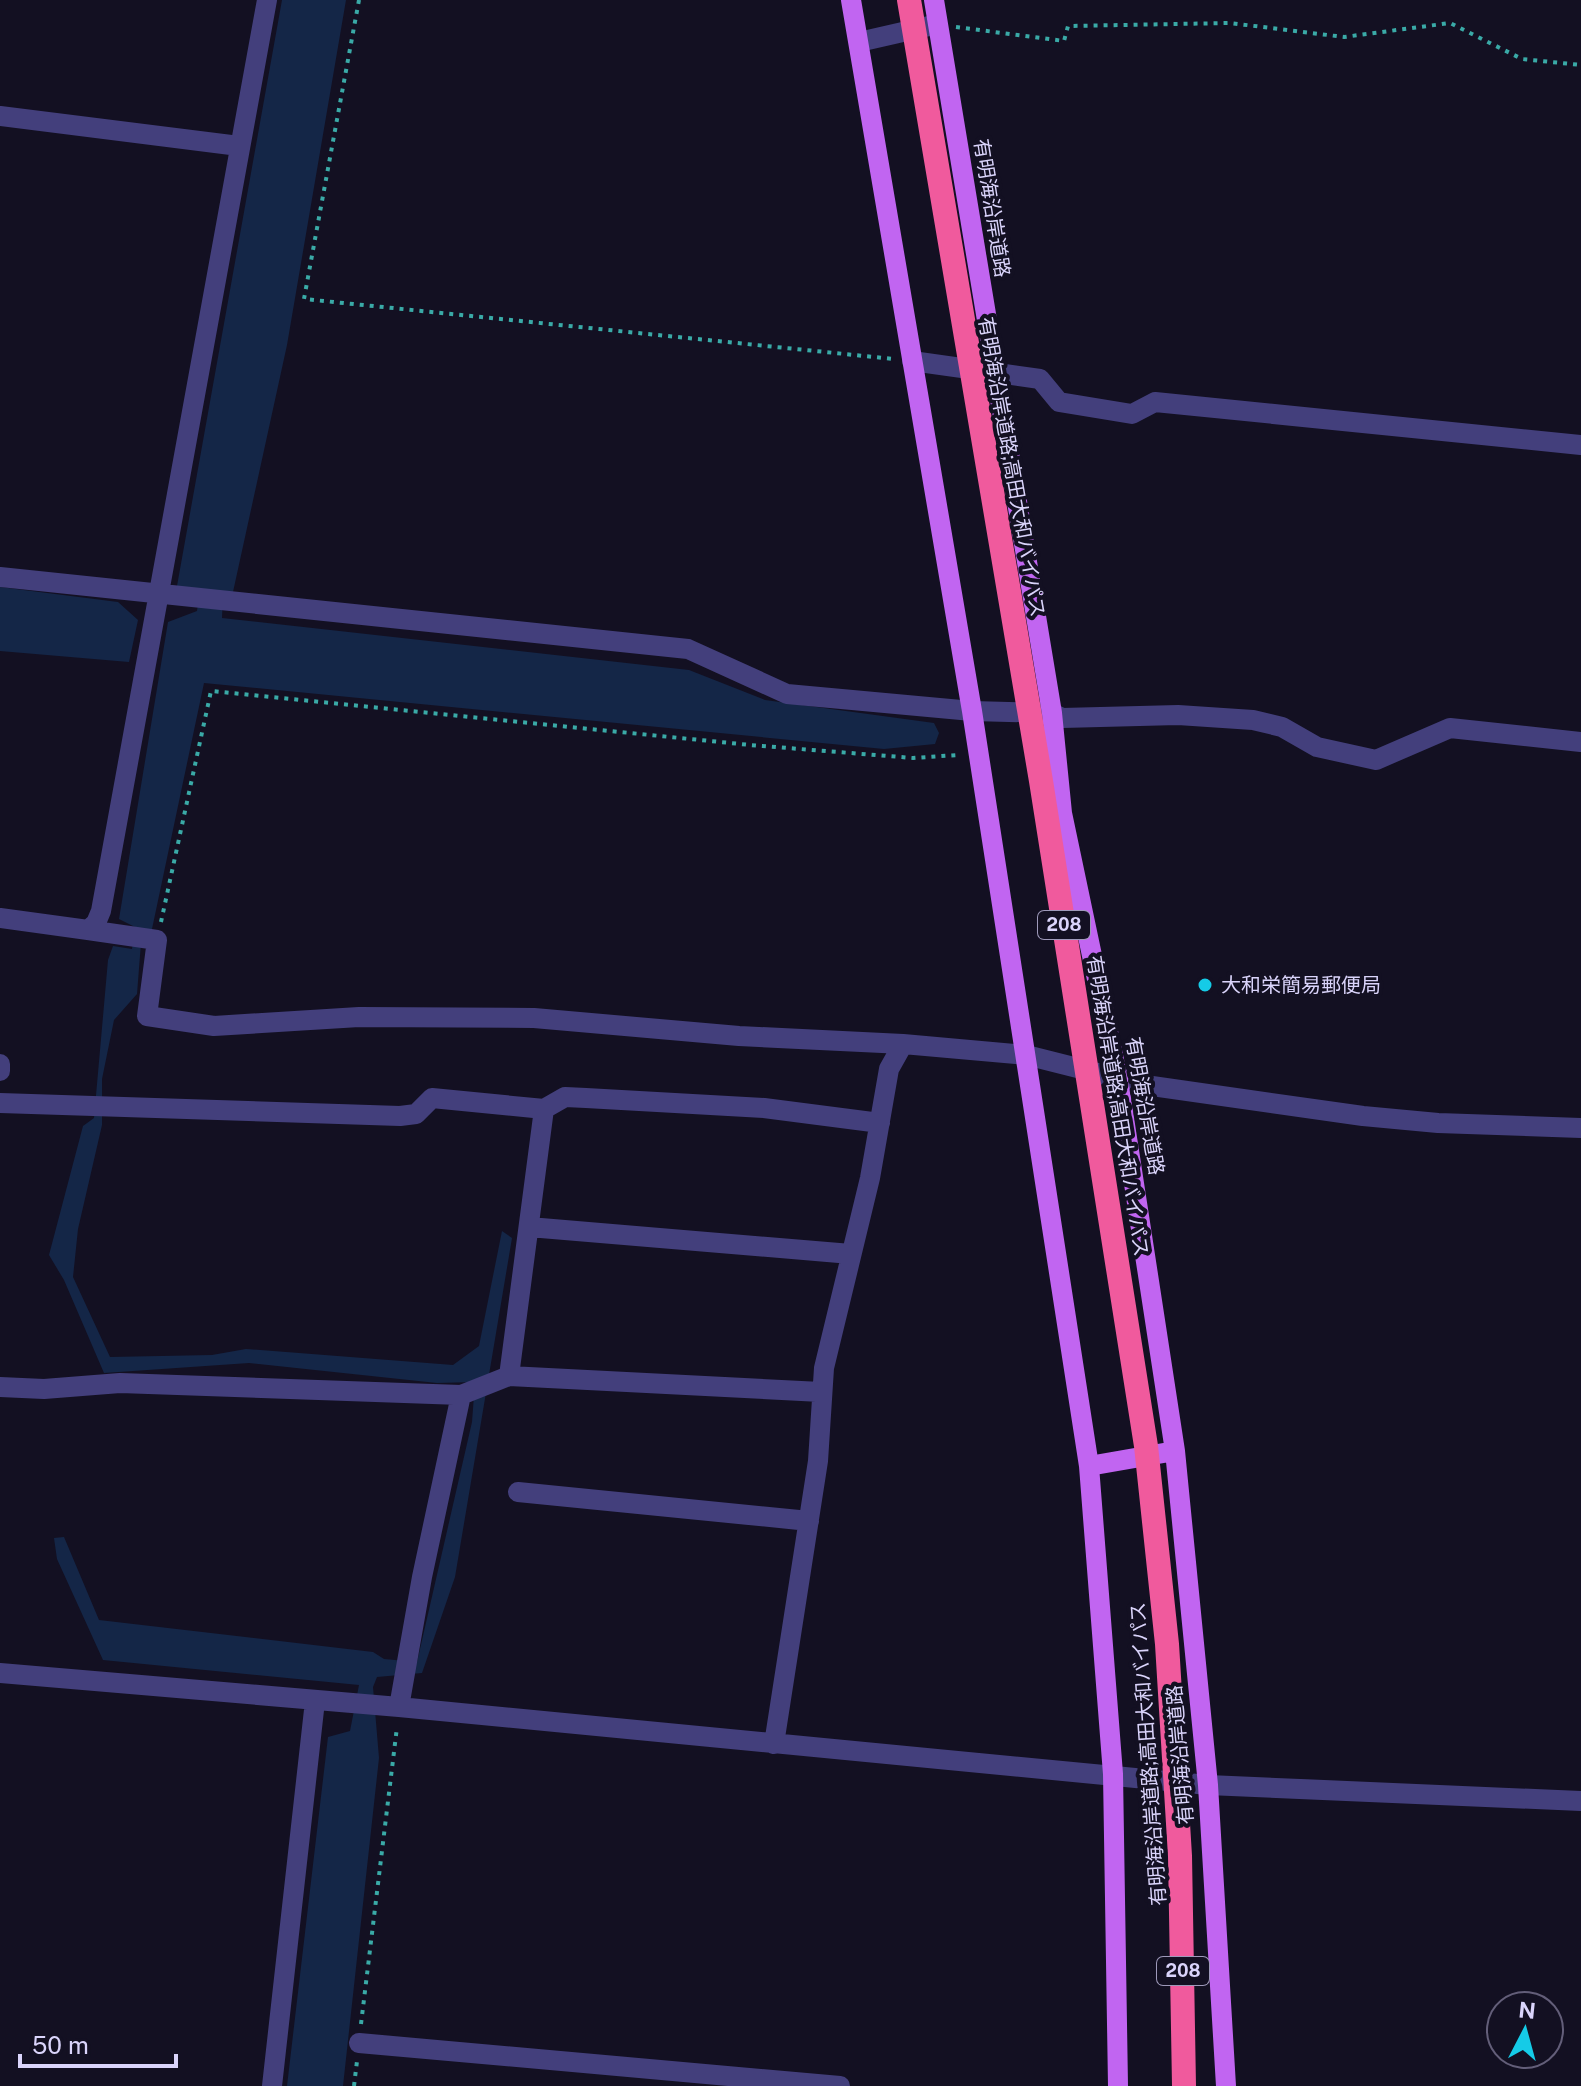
<svg xmlns="http://www.w3.org/2000/svg" width="1581" height="2086" font-family="'Public Sans','Noto Sans JP',sans-serif">
	<style>
		.water { fill: #142647 }
		.lines { fill: none; stroke-linecap: round; stroke-linejoin: round }
		.path { stroke: #3aaaa7; stroke-width: 4; stroke-dasharray: 4 6; stroke-linecap: butt }
		.minor { stroke: #433f7c; stroke-width: 20 }
		.major { stroke: #c165f1; stroke-width: 20 }
		.highway { stroke: #f05a9d; stroke-width: 24 }
		.poi-dot { fill: #15cbe7; stroke: #131022; stroke-width: 3 }
		.labels { text-anchor: middle; stroke-width: 8; stroke-linejoin: round; paint-order: stroke }
		.shield { fill: #131022; stroke: #9e99ba; stroke-width: 2 }
		.shield-label { font-size: 18px; font-weight: bold; fill: #dad4fb }
		.street-label { font-size: 20px; fill: #dad4fb; stroke: #131022 }
		.poi-label { font-size: 20px; fill: #dad4fb; stroke: #131022; text-anchor: start }
	</style>
	<rect width="100%" height="100%" fill="#131022"/>
	<!-- water -->
	<path class="water" d="M 282,0 L 346,0 L 287,345 L 233,592 L 223,592 L 222,618 L 689,670 L 765,700 L 934,723 L 939,733 L 935,744 L 884,749 L 204,683 L 152,929 L 142,930 L 137,994 L 114,1020 L 102,1079 L 102,1125 L 78,1229 L 73,1277 L 110,1357 L 212,1355 L 246,1349 L 453,1365 L 479,1346 L 502,1231 L 512,1238 L 455,1577 L 422,1673 L 377,1677 L 373,1687 L 379,1758 L 343,2086 L 287,2086 L 328,1737 L 350,1731 L 359,1685 L 103,1660 L 57,1559 L 54,1538 L 64,1537 L 99,1620 L 373,1652 L 384,1659 L 417,1662 L 472,1422 L 475,1382 L 437,1383 L 249,1363 L 104,1373 L 64,1280 L 49,1255 L 83,1126 L 94,1118 L 108,960 L 113,946 L 132,949 L 135,927 L 119,919 L 168,622 L 197,611 L 199,596 L 177,586 Z
		M 0,587 L 118,602 L 138,620 L 129,662 L 0,651 Z"/>
	<g class="lines">
		<!-- path -->
		<path class="path" d="M 359,0 L 304,299 L 894,359
			M 956,27 L 1064,41 L 1068,26 L 1230,23 L 1344,37 L 1450,23 L 1522,59 L 1581,65
			M 161,922 L 211,691 L 750,745 L 913,758 L 958,755
			M 361,2024 L 397,1727
			M 354,2086 L 357,2061"/>
		<!-- minor -->
		<path class="minor" d="M 859,42 L 929,26
			M 0,116 L 239,146
			M 912,361 L 1040,379 L 1059,402 L 1132,414 L 1155,402 L 1581,445
			M 0,577 L 688,649 L 787,694 L 972,711 L 1052,713 L 1062,718 L 1178,715 L 1253,720 L 1282,727 L 1317,747 L 1376,760 L 1450,728 L 1581,742
			M 0,918 L 88,930 L 96,923 L 101,911 L 267,0
			M 88,930 L 157,940 L 147,1016 L 214,1026 L 359,1017 L 534,1018 L 739,1036 L 903,1044 L 1026,1055 L 1145,1085 L 1363,1116 L 1438,1123 L 1581,1128
			M 0,1064 L 0,1071
			M 0,1103 L 400,1116 L 416,1114 L 432,1098 L 544,1109 L 509,1376
			M 544,1109 L 565,1097 L 586,1098 L 764,1108 L 880,1123
			M 529,1227 L 851,1254
			M 0,1387 L 44,1389 L 120,1383 L 461,1395 L 509,1376 L 821,1392
			M 518,1492 L 809,1521
			M 0,1673 L 399,1707 L 1208,1785 L 1581,1801
			M 399,1707 L 422,1577 L 461,1395
			M 774,1744 L 818,1461 L 824,1368 L 870,1178 L 889,1069 L 903,1044
			M 359,2043 L 840,2086
			M 272,2086 L 315,1701"/>
		<!-- major -->
		<path class="major" d="M 851,0 L 972,711 L 1089,1466 L 1113,1774 L 1118,2086
			M 934,0 L 1052,713 L 1062,813 L 1118,1079 L 1175,1451 L 1208,1785 L 1226,2086
			M 1089,1466 L 1175,1451"/>
		<!-- highway -->
		<path class="highway" d="M 909,0 L 1041,781 L 1146,1446 L 1167,1644 L 1180,1856 L 1184,2086"/>
	</g>
	<!-- markers -->
	<circle class="poi-dot" cx="1205" cy="985" r="8"/>
	<g class="labels">
		<!-- shield labels -->
		<g class="shield">
			<rect x="1038" y="911" width="52" height="28" rx="6"/>
			<rect x="1157" y="1957" width="52" height="28" rx="6"/>
		</g>
		<g class="shield-label">
			<text x="1064" y="931">208</text>
			<text x="1183" y="1977">208</text>
		</g>
		<!-- street labels -->
		<g class="street-label">
			<text transform="translate(992 208) rotate(81)" y="7">有明海沿岸道路</text>
			<text transform="translate(1012 467) rotate(80)" y="7">有明海沿岸道路;高田大和バイパス</text>
			<text transform="translate(1118 1106) rotate(81)" y="7">有明海沿岸道路;高田大和バイパス</text>
			<text transform="translate(1145 1106) rotate(80)" y="7">有明海沿岸道路</text>
			<text transform="translate(1148 1754) rotate(-94)" y="7">有明海沿岸道路;高田大和バイパス</text>
			<text transform="translate(1180 1755) rotate(-95)" y="7">有明海沿岸道路</text>
		</g>
		<!-- poi labels -->
		<g class="poi-label">
			<text x="1221" y="992">大和栄簡易郵便局</text>
		</g>
	</g>
	<!-- north arrow -->
	<g transform="translate(1525 2030) rotate(6)"><circle r="38" fill="#131022" stroke="#635e79" stroke-width="2"/>
	<path d="M0-6L14 30L0 20L-14 30Z" fill="#15cbe7"/>
	<text y="-12" font-size="22" font-weight="bold" text-anchor="middle" fill="#dad4fb">N</text>
	</g>
	<!-- scale -->
	<path d="M20 2054v12h156v-12" fill="none" stroke="#dad4fb" stroke-width="4"/>
	<text x="32" y="2054" font-size="24" fill="#dad4fb" stroke="#131022" stroke-width="6" paint-order="stroke">50 m</text>
</svg>
